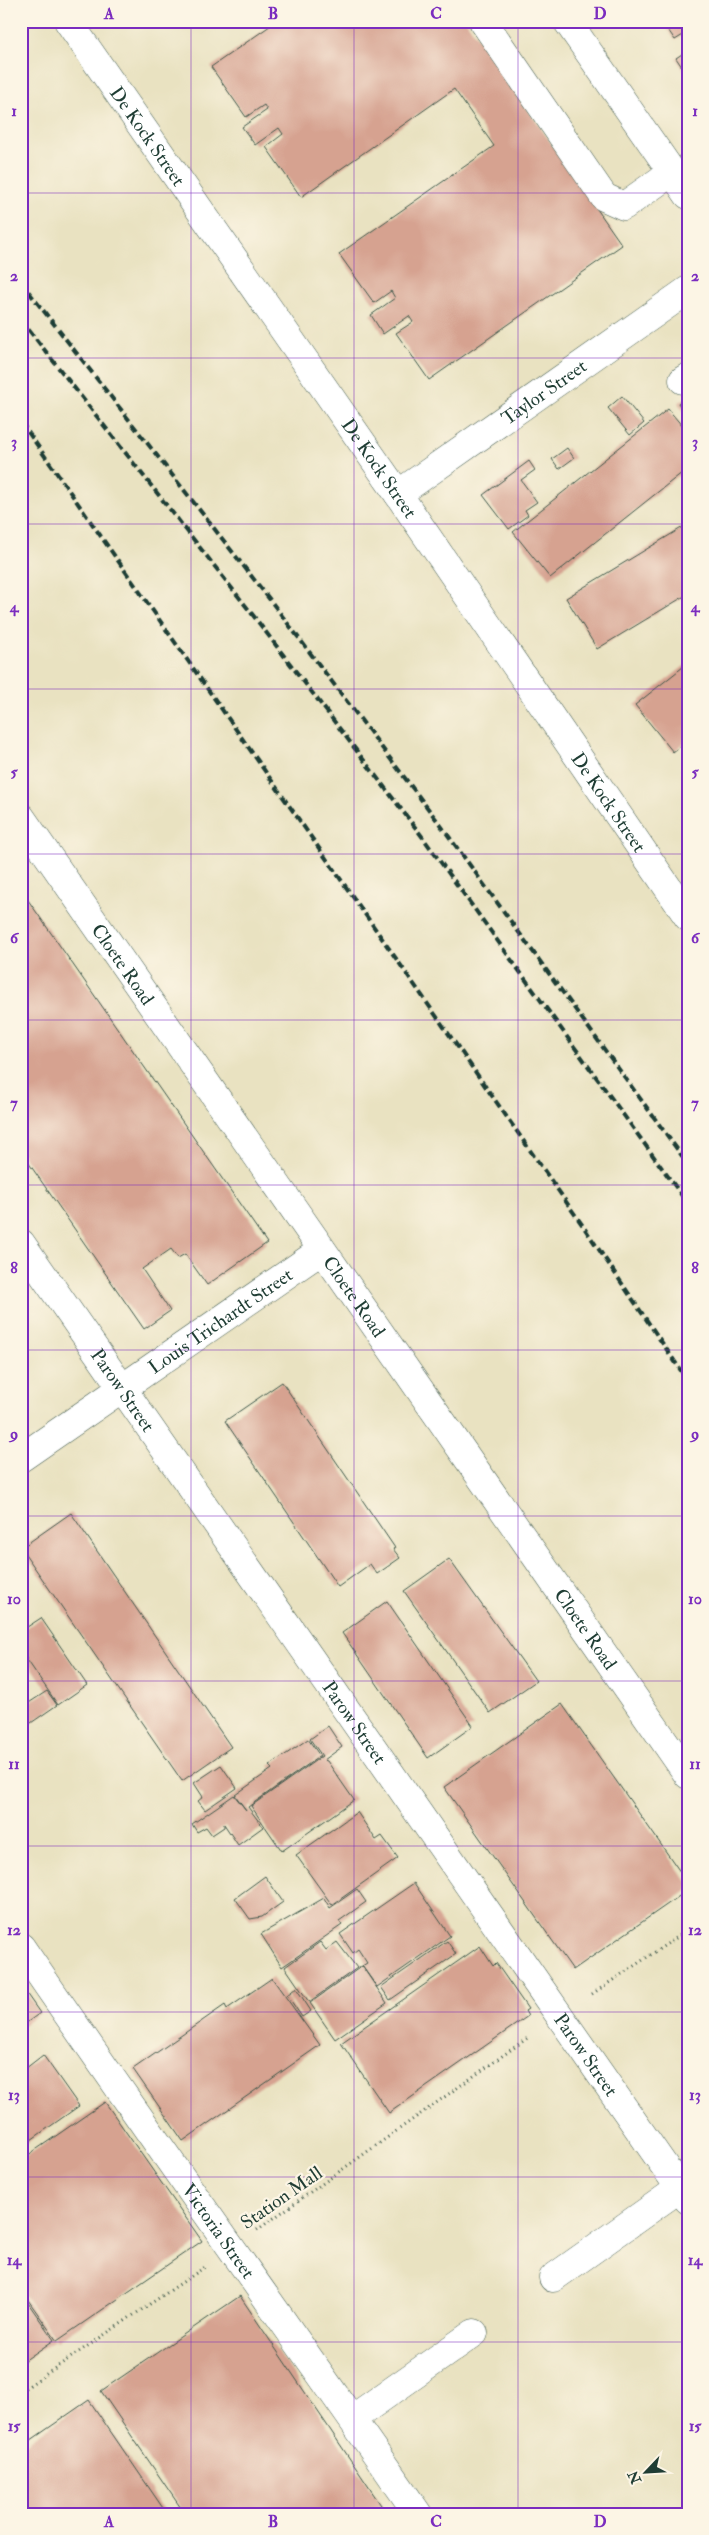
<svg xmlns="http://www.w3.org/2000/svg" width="709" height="2535" font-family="'IM FELL Double Pica',serif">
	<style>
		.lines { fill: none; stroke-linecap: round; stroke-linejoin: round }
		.stream { stroke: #49adc8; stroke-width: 11 }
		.building { fill: #d6a290 }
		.minor-casing { stroke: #3d5649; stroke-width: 29 }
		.path { stroke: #3d5649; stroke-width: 3; stroke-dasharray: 1 4; stroke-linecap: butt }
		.minor { stroke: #fff; stroke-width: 28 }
		.rail { stroke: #1f3d34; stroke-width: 4; stroke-dasharray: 8 4; stroke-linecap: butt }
		.grid { fill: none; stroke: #7b2cbf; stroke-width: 1; stroke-opacity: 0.55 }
		.labels { text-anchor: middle; stroke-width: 4.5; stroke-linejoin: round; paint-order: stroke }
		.street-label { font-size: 19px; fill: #1f3d34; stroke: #fcf5e5 }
		.neatline { fill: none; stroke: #7b2cbf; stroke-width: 2 }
		.grid-label { font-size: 16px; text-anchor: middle; font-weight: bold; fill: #7b2cbf }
	</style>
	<rect width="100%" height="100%" fill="#fcf5e5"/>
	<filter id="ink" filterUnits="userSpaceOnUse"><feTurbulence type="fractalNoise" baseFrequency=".02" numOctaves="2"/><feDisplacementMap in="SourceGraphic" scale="10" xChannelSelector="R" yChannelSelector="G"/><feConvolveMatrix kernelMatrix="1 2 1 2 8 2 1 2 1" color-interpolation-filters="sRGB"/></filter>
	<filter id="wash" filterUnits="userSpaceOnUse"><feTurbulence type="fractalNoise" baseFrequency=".0096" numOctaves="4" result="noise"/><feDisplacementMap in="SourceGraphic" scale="20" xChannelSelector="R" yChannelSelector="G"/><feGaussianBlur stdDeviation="1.12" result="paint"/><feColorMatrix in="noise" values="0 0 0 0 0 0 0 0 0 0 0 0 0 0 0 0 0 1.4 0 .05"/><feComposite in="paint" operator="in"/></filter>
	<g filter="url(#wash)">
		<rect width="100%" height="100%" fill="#e9e2c1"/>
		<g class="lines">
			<!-- stream -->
			<path class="stream" d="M 21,47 L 22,48"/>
		</g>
		<g id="blocks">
			<!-- building -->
			<path class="building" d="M 277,21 L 466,21 L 622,245 L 429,380 L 396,333 L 413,322 L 409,316 L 383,334 L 371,315 L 395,298 L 391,291 L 374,303 L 339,254 L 494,146 L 454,89 L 301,197 L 266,147 L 283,134 L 279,128 L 255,145 L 242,127 L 267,110 L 264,105 L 246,117 L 211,67 Z
				M 662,21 L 688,21 L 688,32 L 675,40 Z
				M 688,50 L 688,76 L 676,58 Z
				M 622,396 L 644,423 L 630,435 L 608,408 Z
				M 688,396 L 688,418 L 678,403 Z
				M 668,409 L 688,433 L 688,468 L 550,578 L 513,532 Z
				M 567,448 L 574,458 L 559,469 L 552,459 Z
				M 529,461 L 535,470 L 521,480 L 537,502 L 525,510 L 528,515 L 509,529 L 483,495 Z
				M 688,524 L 688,594 L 597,649 L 566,598 Z
				M 688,663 L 688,740 L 673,752 L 635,705 Z
				M 688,769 L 688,783 L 681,774 Z
				M 21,890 L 267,1243 L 207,1285 L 185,1254 L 178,1258 L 171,1249 L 142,1269 L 170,1311 L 144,1329 L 21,1152 Z
				M 282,1382 L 395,1548 L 393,1549 L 400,1558 L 377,1574 L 370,1564 L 338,1587 L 225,1421 Z
				M 71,1513 L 231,1747 L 182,1781 L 21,1548 Z
				M 449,1559 L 536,1681 L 490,1713 L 404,1591 Z
				M 387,1601 L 473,1726 L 428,1758 L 342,1633 Z
				M 41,1618 L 87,1685 L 58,1705 L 21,1651 L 21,1631 Z
				M 47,1691 L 57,1705 L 28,1725 L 21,1715 L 21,1708 Z
				M 562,1704 L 688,1883 L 688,1890 L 573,1970 L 444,1787 Z
				M 328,1726 L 342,1747 L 324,1760 L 327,1761 L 354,1800 L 282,1851 L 251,1806 L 322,1756 L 310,1739 Z
				M 308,1739 L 320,1756 L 248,1807 L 263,1827 L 238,1845 L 224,1824 L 224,1827 L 212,1835 L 206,1827 L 197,1832 L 192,1824 L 234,1795 L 246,1810 L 235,1795 L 272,1769 L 269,1766 Z
				M 221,1765 L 237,1788 L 205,1810 L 198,1801 L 203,1797 L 194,1783 Z
				M 357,1812 L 376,1840 L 382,1836 L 398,1858 L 332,1905 L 296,1855 Z
				M 265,1876 L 283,1902 L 262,1917 L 250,1919 L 235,1898 Z
				M 414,1883 L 450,1936 L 377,1987 L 362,1966 L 367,1963 L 358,1949 L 353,1953 L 340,1934 Z
				M 357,1889 L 366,1902 L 339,1921 L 342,1925 L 282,1967 L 261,1934 L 324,1898 L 330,1908 Z
				M 447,1941 L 456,1954 L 390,2000 L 381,1987 Z
				M 320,1942 L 326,1950 L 337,1942 L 357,1968 L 309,2002 L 285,1967 Z
				M 480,1946 L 493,1966 L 496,1963 L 528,2009 L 525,2011 L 528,2016 L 389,2113 L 341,2043 Z
				M 362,1966 L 387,2003 L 335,2039 L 310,2003 Z
				M 272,1978 L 320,2045 L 183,2141 L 133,2069 L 225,2005 L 227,2009 Z
				M 21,1986 L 40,2013 L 22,2026 L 21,2025 Z
				M 296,1988 L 311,2011 L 302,2017 L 287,1995 Z
				M 43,2055 L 79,2106 L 21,2147 L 21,2072 Z
				M 105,2102 L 202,2241 L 57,2341 L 21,2290 L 21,2160 Z
				M 21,2293 L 54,2340 L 21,2363 Z
				M 240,2296 L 387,2514 L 185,2514 L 101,2391 Z
				M 89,2400 L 167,2514 L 21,2514 L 21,2447 Z"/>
		</g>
	</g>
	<g filter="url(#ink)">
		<use href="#blocks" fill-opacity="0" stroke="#3d5649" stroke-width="1"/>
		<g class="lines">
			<defs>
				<g id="minor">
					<path id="s1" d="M 68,21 L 398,494 L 688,917"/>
					<path d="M 483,21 L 604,197 L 624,206 L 672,172"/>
					<path d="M 567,21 L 688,195"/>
					<path d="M 683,380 L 688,377"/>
					<path id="s2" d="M 398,494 L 688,290"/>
					<path id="s3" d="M 21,817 L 688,1775"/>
					<path id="s4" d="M 21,1243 L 688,2200"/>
					<path id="s5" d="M 21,1458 L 322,1250"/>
					<path id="s6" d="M 21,1947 C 151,2137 286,2324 418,2514"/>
					<path d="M 553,2278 L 680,2188"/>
					<path d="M 352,2419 L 474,2333"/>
				</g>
			</defs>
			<!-- minor casing -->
			<use href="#minor" class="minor-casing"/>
			<!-- path -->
			<path class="path" d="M 592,1994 L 688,1930
				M 257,2230 L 529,2037
				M 21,2391 L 205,2267"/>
			<!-- minor -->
			<use href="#minor" class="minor"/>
			<!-- rail -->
			<path class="rail" d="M 21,282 L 267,596 L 442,827 L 688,1164
				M 21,320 L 249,610 L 421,835 L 688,1204
				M 21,422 L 583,1226 L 688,1381"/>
		</g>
	</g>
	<!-- grid -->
	<path class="grid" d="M 191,21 L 191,2514M 354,21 L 354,2514M 518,21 L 518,2514M 21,193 L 688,193M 21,358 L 688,358M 21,524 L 688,524M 21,689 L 688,689M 21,854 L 688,854M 21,1020 L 688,1020M 21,1185 L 688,1185M 21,1350 L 688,1350M 21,1516 L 688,1516M 21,1681 L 688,1681M 21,1846 L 688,1846M 21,2012 L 688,2012M 21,2177 L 688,2177M 21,2342 L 688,2342"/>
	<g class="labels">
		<!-- street labels -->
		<g class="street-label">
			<text dy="7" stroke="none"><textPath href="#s1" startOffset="140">De Kock Street</textPath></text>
			<text dy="7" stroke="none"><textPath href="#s2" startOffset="178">Taylor Street</textPath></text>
			<text dy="7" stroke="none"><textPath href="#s1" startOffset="545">De Kock Street</textPath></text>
			<text dy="7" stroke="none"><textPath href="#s1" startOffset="950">De Kock Street</textPath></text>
			<text dy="7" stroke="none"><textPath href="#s3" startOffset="179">Cloete Road</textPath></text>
			<text dy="7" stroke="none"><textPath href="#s3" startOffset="584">Cloete Road</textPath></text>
			<text dy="7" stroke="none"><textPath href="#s5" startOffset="242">Louis Trichardt Street</textPath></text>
			<text dy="7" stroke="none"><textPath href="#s4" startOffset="179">Parow Street</textPath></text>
			<text dy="7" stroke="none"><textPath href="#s3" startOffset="989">Cloete Road</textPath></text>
			<text dy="7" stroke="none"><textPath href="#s4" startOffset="584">Parow Street</textPath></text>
			<text dy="7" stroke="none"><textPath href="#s4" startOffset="989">Parow Street</textPath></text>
			<text transform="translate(281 2197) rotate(-35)" y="7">Station Mall</text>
			<text dy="7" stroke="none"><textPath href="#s6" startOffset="346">Victoria Street</textPath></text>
		</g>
	</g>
	<!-- margin -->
	<rect width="709" height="2535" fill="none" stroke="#fcf5e5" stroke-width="55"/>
	<!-- north arrow -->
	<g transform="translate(646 2472) rotate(245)" stroke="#fcf5e5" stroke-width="4" paint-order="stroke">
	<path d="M0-4L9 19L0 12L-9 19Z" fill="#1f3d34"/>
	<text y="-8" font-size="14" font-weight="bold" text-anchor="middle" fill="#1f3d34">N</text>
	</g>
	<rect x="28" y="28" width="654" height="2480" class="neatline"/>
	<g class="grid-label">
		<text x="109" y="19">A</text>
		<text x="273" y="19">B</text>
		<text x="436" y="19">C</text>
		<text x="600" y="19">D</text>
		<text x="14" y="116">1</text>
		<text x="695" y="116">1</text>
		<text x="14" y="281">2</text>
		<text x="695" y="281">2</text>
		<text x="14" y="447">3</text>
		<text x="695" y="447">3</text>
		<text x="14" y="612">4</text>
		<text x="695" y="612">4</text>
		<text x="14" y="777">5</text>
		<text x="695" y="777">5</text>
		<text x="14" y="943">6</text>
		<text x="695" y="943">6</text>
		<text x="14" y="1108">7</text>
		<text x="695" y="1108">7</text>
		<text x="14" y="1273">8</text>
		<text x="695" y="1273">8</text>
		<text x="14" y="1439">9</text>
		<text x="695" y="1439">9</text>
		<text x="14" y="1604">10</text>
		<text x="695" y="1604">10</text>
		<text x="14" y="1769">11</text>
		<text x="695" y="1769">11</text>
		<text x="14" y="1935">12</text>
		<text x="695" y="1935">12</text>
		<text x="14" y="2100">13</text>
		<text x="695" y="2100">13</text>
		<text x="14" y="2265">14</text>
		<text x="695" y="2265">14</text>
		<text x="14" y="2431">15</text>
		<text x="695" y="2431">15</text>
		<text x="109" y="2527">A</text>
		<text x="273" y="2527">B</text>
		<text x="436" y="2527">C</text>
		<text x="600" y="2527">D</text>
	</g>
</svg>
